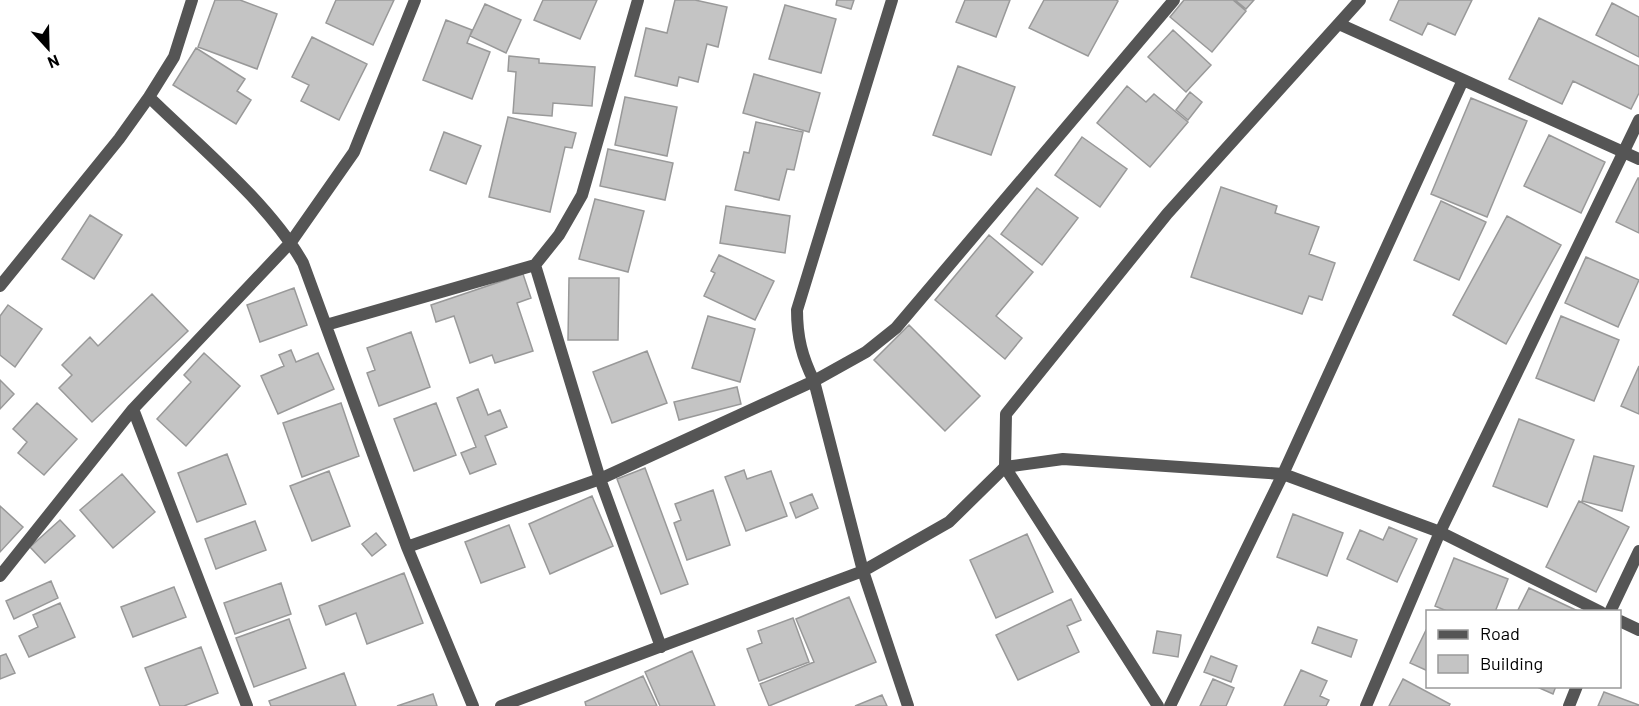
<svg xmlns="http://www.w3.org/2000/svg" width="1639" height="706" font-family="Barlow,sans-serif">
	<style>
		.building { fill: #c4c4c4; stroke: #999; stroke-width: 1.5 }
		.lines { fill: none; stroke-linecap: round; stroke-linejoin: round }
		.street { stroke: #555; stroke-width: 12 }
	</style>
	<rect width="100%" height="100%" fill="#fff"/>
	<!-- building -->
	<path class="building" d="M 215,0 L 240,0 L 277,14 L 257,69 L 198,47 Z
		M 336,0 L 394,0 L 373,45 L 326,23 Z
		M 543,0 L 597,0 L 580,39 L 534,20 Z
		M 675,0 L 695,0 L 727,7 L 718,47 L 707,44 L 698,82 L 679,77 L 677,86 L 635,76 L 646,28 L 667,33 Z
		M 837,0 L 854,0 L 851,9 L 836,5 Z
		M 965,0 L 1010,0 L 996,37 L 956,22 Z
		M 1044,0 L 1116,0 L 1118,1 L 1088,56 L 1029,28 Z
		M 1184,0 L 1233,0 L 1246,11 L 1212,52 L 1170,17 Z
		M 1235,0 L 1254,0 L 1246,9 Z
		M 1399,0 L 1472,0 L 1455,35 L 1428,23 L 1422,35 L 1390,20 Z
		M 1612,3 L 1639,17 L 1639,57 L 1596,35 Z
		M 485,4 L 521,20 L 506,53 L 470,36 Z
		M 785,5 L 836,19 L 821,73 L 769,59 Z
		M 1539,18 L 1639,66 L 1639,93 L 1631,109 L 1573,81 L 1562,104 L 1509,79 Z
		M 446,20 L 472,30 L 467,43 L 490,52 L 472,99 L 423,80 Z
		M 1173,30 L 1211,65 L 1186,92 L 1148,57 Z
		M 312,37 L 367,64 L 339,120 L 301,101 L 309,85 L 292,77 Z
		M 196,48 L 245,79 L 237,91 L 251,100 L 236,124 L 173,85 Z
		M 509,56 L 539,59 L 539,63 L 595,67 L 592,106 L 553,103 L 552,116 L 513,113 L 516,72 L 508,71 Z
		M 958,66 L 1015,87 L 991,155 L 933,135 Z
		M 754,74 L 820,93 L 809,132 L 743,113 Z
		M 1127,86 L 1146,102 L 1154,94 L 1188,122 L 1150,167 L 1097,123 Z
		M 1190,92 L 1202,102 L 1188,120 L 1176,110 Z
		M 625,97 L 677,107 L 667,156 L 615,145 Z
		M 1471,98 L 1527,121 L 1487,217 L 1431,194 Z
		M 508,117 L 576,133 L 572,148 L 565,147 L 550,212 L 489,197 Z
		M 756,122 L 803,132 L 794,170 L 787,169 L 779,200 L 735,190 L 744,152 L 749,153 Z
		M 444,132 L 481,146 L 466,184 L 430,170 Z
		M 1549,135 L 1605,162 L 1581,213 L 1524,186 Z
		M 1082,137 L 1127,169 L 1100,207 L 1055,175 Z
		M 608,149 L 673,163 L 665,200 L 600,186 Z
		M 1638,178 L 1639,178 L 1639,233 L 1616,222 Z
		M 1221,187 L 1277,206 L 1275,213 L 1319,227 L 1309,254 L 1335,263 L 1322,300 L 1309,296 L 1302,314 L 1191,277 Z
		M 1037,188 L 1078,218 L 1042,265 L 1001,234 Z
		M 595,199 L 644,211 L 628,272 L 579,259 Z
		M 1441,201 L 1486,222 L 1459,280 L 1414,260 Z
		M 726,206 L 790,216 L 785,253 L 720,243 Z
		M 90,215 L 122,235 L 94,279 L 62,259 Z
		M 1507,216 L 1561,245 L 1506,344 L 1453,315 Z
		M 989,235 L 1033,272 L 996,316 L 1022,338 L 1005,359 L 935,300 Z
		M 719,255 L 774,281 L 755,320 L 704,296 L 715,273 L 711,271 Z
		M 1586,257 L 1639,280 L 1618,327 L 1565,303 Z
		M 523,274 L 531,298 L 517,303 L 533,351 L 495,363 L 492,355 L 470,363 L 454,316 L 436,322 L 431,305 Z
		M 569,278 L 619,278 L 618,340 L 568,340 Z
		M 294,288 L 307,325 L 260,342 L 247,305 Z
		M 152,294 L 188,331 L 92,422 L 59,388 L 72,375 L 62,365 L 90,337 L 98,346 Z
		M 8,305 L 42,329 L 15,367 L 0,355 L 0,316 Z
		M 708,316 L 755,329 L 740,382 L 692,368 Z
		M 1561,316 L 1619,340 L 1594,401 L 1536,378 Z
		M 909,325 L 980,396 L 945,431 L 874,360 Z
		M 411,332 L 430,387 L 379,406 L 367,373 L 375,370 L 367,348 Z
		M 291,350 L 296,362 L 318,353 L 334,389 L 278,414 L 261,376 L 284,366 L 279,355 Z
		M 647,351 L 667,403 L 612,423 L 593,372 Z
		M 204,353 L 240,386 L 186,446 L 157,419 L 191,382 L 184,375 Z
		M 1639,366 L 1639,414 L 1621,406 Z
		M 0,380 L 14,394 L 0,409 Z
		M 737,387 L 741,404 L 679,420 L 674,402 Z
		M 478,389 L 488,415 L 500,410 L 507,427 L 485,436 L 496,464 L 470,474 L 461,453 L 476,447 L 457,398 Z
		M 37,403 L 77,439 L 44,475 L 18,453 L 27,442 L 13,429 Z
		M 341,403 L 359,456 L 302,477 L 283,423 Z
		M 436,403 L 456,455 L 414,471 L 394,419 Z
		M 1519,419 L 1574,440 L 1547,507 L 1493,486 Z
		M 227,454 L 246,504 L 197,522 L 178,473 Z
		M 1594,456 L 1634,466 L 1622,511 L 1582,501 Z
		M 645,468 L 688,584 L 661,594 L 617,479 Z
		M 744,470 L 747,479 L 771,471 L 787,516 L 746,531 L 725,477 Z
		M 329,471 L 350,526 L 312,541 L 290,486 Z
		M 122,474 L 155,512 L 113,548 L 80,510 Z
		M 713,490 L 730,545 L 687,560 L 674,523 L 681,520 L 675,504 Z
		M 812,494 L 818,508 L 796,518 L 790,503 Z
		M 592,496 L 613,546 L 550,574 L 529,524 Z
		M 1579,501 L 1629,527 L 1596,592 L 1546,567 Z
		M 0,506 L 23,527 L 0,552 Z
		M 1293,514 L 1343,533 L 1327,576 L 1277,557 Z
		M 60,520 L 75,536 L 45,563 L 30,547 Z
		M 255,521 L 266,550 L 216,569 L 205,539 Z
		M 509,525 L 525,567 L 481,583 L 465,542 Z
		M 1389,527 L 1417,539 L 1397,582 L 1347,559 L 1360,530 L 1383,540 Z
		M 376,533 L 386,545 L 372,556 L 362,544 Z
		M 1027,534 L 1053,592 L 996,618 L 970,560 Z
		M 1454,558 L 1508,579 L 1495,612 L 1449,612 L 1435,606 Z
		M 404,573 L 423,623 L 367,644 L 356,613 L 326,625 L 319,606 Z
		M 51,581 L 58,598 L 14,619 L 6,601 Z
		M 281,583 L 291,614 L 235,634 L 224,603 Z
		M 174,587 L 186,617 L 133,637 L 121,607 Z
		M 1529,588 L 1580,612 L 1517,612 Z
		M 849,597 L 876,662 L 769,706 L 760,684 L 814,662 L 796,619 Z
		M 1071,599 L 1081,620 L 1067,626 L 1079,652 L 1018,680 L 996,635 Z
		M 60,603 L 75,637 L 29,657 L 19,636 L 38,627 L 33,615 Z
		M 793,618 L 809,662 L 759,681 L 747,649 L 762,643 L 758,631 Z
		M 289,619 L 306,668 L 254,687 L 236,638 Z
		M 1428,626 L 1428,671 L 1410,663 Z
		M 1318,627 L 1357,640 L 1351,657 L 1312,643 Z
		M 1157,631 L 1181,635 L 1178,657 L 1153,653 Z
		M 201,647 L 218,693 L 184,706 L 160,706 L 145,668 Z
		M 692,651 L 715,706 L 660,706 L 645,672 Z
		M 6,654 L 15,673 L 0,679 L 0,656 Z
		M 1211,656 L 1237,666 L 1231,682 L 1204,672 Z
		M 1301,670 L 1327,681 L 1320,696 L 1329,700 L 1326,706 L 1284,706 Z
		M 344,673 L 356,706 L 271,706 L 269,701 Z
		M 643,676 L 657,706 L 586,706 L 585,702 Z
		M 1213,679 L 1234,688 L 1226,706 L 1200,706 Z
		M 1403,679 L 1450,704 L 1449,706 L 1389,706 Z
		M 1535,686 L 1556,686 L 1553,694 Z
		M 1604,692 L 1639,705 L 1639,706 L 1598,706 Z
		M 433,694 L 437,706 L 397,706 Z
		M 882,695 L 887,706 L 855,706 Z"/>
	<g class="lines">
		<!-- street -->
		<path class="street" d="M 892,0 L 797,310 C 797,337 802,357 814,381 L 863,571 L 908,706
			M 1339,24 L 1639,159
			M 149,97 C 199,146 269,203 303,263 L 407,547 L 473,706
			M 535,265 L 600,479 L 661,647
			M 0,286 L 119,139 L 149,97 L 174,57 L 192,0
			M 326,325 L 535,265 L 559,235 L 582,195 L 638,0
			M 133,409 L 247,706
			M 407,547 L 600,479 L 814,381 L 866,352 L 896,328 L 1174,0
			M 0,576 L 133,409 L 291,242 L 354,152 L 415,0
			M 1610,612 L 1639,551
			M 1620,621 L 1639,630
			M 501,706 L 863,571 L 949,522 L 1005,467 L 1063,459 L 1283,474 L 1440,532 L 1601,612
			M 1158,706 L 1005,467 L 1006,414 L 1167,214 L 1360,0
			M 1170,706 L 1283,474 L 1463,80
			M 1366,706 L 1440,532 L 1639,120
			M 1569,706 L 1577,686"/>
	</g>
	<!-- legend -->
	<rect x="1426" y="610" width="195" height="78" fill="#ffffff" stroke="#999999" stroke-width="1.5"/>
	<rect x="1438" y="630" width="30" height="9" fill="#555555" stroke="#999999" stroke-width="1.5"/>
	<text x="1480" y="640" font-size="18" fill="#000000">Road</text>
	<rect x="1438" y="655" width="30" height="18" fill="#c4c4c4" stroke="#999999" stroke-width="1.5"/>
	<text x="1480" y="670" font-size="18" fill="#000000">Building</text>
	<!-- north arrow -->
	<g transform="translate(48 48) rotate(158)" stroke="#ffffff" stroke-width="4.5" paint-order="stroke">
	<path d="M0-4.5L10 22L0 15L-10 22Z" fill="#000000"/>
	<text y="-9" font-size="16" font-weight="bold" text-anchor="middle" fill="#000000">N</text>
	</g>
</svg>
